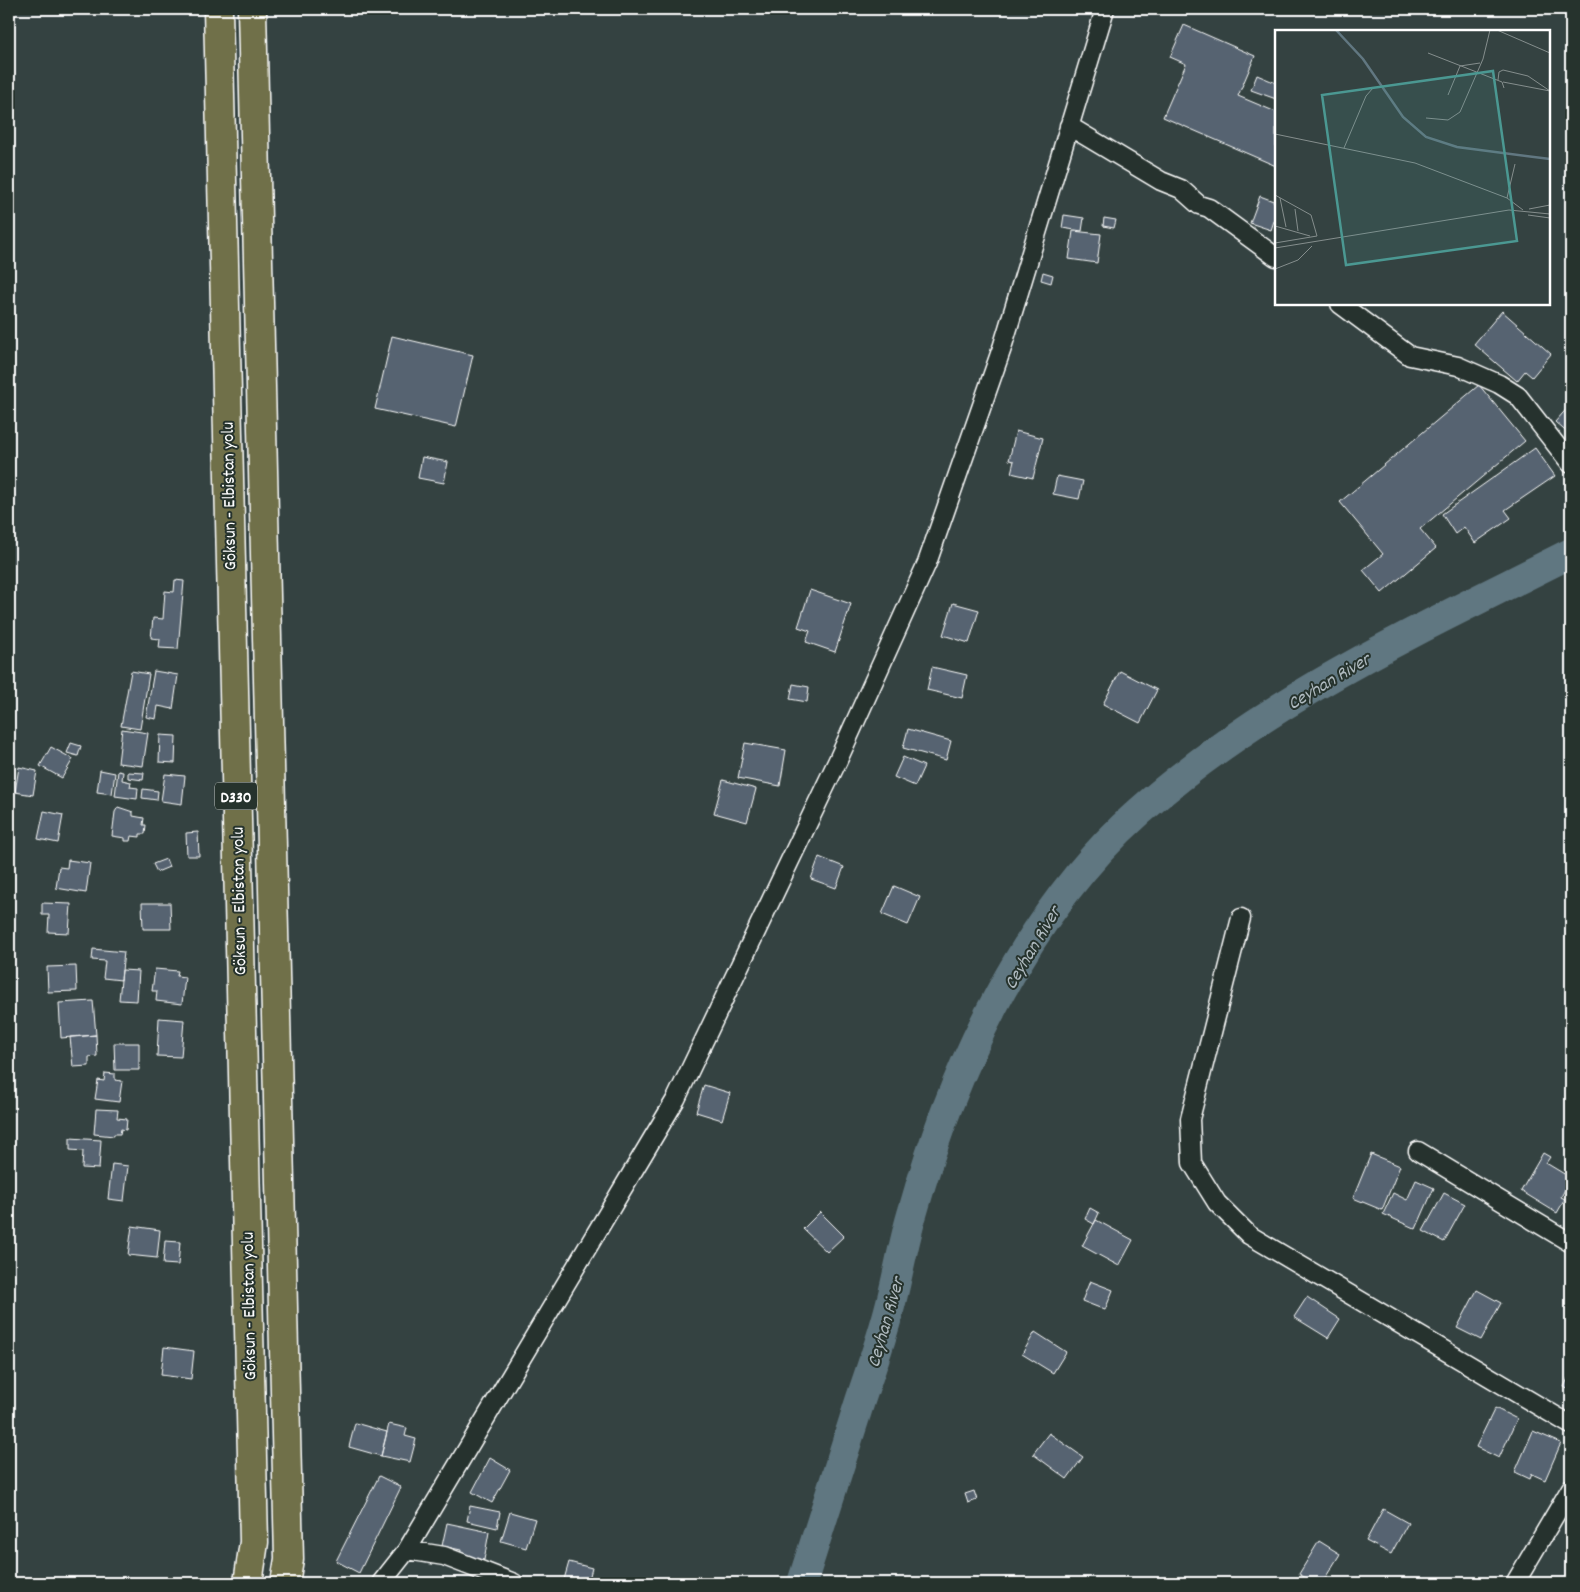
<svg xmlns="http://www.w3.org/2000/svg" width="1580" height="1592" font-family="Dekko,sans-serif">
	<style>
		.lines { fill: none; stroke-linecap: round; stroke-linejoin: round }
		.river { stroke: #617781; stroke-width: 30 }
		.building { fill: #566471; stroke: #fff }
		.street-casing { stroke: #fff; stroke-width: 21 }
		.highway-casing { stroke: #fff; stroke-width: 31 }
		.street { stroke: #26332d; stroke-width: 18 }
		.highway { stroke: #70704a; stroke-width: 28 }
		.labels { text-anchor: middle; stroke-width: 4; stroke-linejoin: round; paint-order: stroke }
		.shield { fill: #26332d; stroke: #bec2c0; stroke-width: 1 }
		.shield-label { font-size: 16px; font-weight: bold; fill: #fff }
		.street-label { font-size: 18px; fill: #fff; stroke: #26332d }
		.water-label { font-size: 19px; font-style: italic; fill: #b0bbc0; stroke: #26332d }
		.inset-river { fill: none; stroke: #617781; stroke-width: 2.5 }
		.inset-road { fill: none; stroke: #858e8d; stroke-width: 1 }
		.view { fill: #4b9892; fill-opacity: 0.15; stroke: #4b9892; stroke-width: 2.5 }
		.inset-edge { fill: none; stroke: #fff; stroke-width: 2.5 }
	</style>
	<rect width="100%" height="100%" fill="#344241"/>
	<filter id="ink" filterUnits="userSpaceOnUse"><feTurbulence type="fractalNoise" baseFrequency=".02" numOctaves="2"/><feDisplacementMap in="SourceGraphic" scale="10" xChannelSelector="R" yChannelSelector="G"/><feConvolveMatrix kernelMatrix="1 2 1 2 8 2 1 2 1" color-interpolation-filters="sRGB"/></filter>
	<g filter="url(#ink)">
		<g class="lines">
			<!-- river -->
			<path class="river" d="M 802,1583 C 821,1523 840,1462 860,1401 C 870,1371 881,1341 889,1310 C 898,1277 903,1243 913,1211 C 953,1068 1027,911 1139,812 C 1267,698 1421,629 1571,553"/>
		</g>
		<!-- building -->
		<path class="building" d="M 1184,25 L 1255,56 L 1238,96 L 1276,112 L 1276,166 L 1163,117 L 1186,64 L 1170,57 Z
			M 1257,75 L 1276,83 L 1276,99 L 1251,90 Z
			M 1260,196 L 1276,202 L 1276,215 L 1271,230 L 1250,223 Z
			M 1064,215 L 1084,218 L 1082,231 L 1062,228 Z
			M 1104,218 L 1116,220 L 1114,228 L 1103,226 Z
			M 1073,231 L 1101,234 L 1097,263 L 1069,259 Z
			M 1043,272 L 1053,275 L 1051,283 L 1041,280 Z
			M 1502,311 L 1551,354 L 1532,377 L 1525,371 L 1517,381 L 1474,344 Z
			M 392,336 L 473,355 L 456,427 L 375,409 Z
			M 1479,385 L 1525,441 L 1420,529 L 1436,548 L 1382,593 L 1363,570 L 1383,554 L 1340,502 Z
			M 1571,404 L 1571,436 L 1555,422 Z
			M 1016,431 L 1043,438 L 1033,478 L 1011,473 L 1014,461 L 1009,460 Z
			M 1535,448 L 1555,476 L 1505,510 L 1511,518 L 1475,543 L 1464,527 L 1455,534 L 1442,514 Z
			M 422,457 L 448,462 L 444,483 L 418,478 Z
			M 1057,476 L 1083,481 L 1079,499 L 1053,494 Z
			M 175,580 L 184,581 L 178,649 L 159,648 L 160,639 L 151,638 L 153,618 L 163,619 L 165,591 L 174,592 Z
			M 810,590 L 851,604 L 835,652 L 806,642 L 810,631 L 798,627 Z
			M 953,603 L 979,610 L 969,643 L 943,635 Z
			M 932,667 L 967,675 L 962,698 L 927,690 Z
			M 131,671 L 149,674 L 140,729 L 121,726 Z
			M 154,671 L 178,675 L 173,709 L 158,706 L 156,719 L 146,717 Z
			M 1120,671 L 1157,690 L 1140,723 L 1103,704 Z
			M 793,684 L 809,687 L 807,702 L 790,699 Z
			M 122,729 L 148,733 L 143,766 L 118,763 Z
			M 908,729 L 951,741 L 946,760 L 903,748 Z
			M 160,735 L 176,736 L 175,763 L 159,762 Z
			M 71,743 L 81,746 L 78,756 L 67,753 Z
			M 745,743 L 786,750 L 780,786 L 738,778 Z
			M 51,747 L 73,759 L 62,778 L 40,766 Z
			M 903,757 L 924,766 L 915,786 L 894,777 Z
			M 19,767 L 37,771 L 33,795 L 15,792 Z
			M 100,770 L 115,773 L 112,794 L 97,792 Z
			M 118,771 L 123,772 L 122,780 L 131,782 L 130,787 L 138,788 L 137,799 L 115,796 Z
			M 128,772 L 144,773 L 143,780 L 128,778 Z
			M 165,774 L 185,776 L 182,804 L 161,801 Z
			M 723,780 L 756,789 L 747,822 L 714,813 Z
			M 143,789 L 158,791 L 157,800 L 142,798 Z
			M 118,807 L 133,812 L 133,816 L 144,818 L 143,825 L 146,825 L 145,834 L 140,834 L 140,837 L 131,836 L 130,841 L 125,841 L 125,838 L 112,836 L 115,812 Z
			M 44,811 L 63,815 L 58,843 L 38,839 Z
			M 198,832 L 199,856 L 187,856 L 186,833 Z
			M 819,857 L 844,867 L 836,888 L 811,879 Z
			M 166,859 L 169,867 L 157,872 L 153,864 Z
			M 68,860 L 90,863 L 86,893 L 56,888 L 59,867 L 67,868 Z
			M 894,886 L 920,897 L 908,925 L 882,914 Z
			M 42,903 L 71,904 L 69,933 L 48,932 L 49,915 L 42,915 Z
			M 142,903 L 170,903 L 171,929 L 143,929 Z
			M 93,949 L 124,952 L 121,980 L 103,978 L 105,961 L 92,960 Z
			M 76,966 L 77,991 L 48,992 L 47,967 Z
			M 155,969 L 178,971 L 177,976 L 185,977 L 182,1004 L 156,1001 L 157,991 L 152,991 Z
			M 122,970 L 139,971 L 137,1001 L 119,1000 Z
			M 93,1001 L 96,1035 L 61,1038 L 59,1003 Z
			M 159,1018 L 184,1020 L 181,1057 L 157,1056 Z
			M 96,1035 L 97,1056 L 89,1057 L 89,1066 L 73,1067 L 70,1037 Z
			M 114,1043 L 139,1043 L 139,1070 L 115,1070 Z
			M 105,1073 L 115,1074 L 115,1080 L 122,1081 L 119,1102 L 95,1099 L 98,1080 L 104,1081 Z
			M 704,1085 L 730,1093 L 722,1120 L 696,1112 Z
			M 96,1109 L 118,1110 L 117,1118 L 127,1119 L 126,1130 L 121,1129 L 120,1134 L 114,1134 L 114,1136 L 94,1134 Z
			M 70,1138 L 101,1140 L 99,1169 L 82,1168 L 83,1151 L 70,1150 Z
			M 1543,1153 L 1550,1157 L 1546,1163 L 1571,1178 L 1561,1197 L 1565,1199 L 1557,1213 L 1521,1191 Z
			M 1371,1154 L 1400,1166 L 1382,1210 L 1353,1198 Z
			M 112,1164 L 128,1166 L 124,1201 L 108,1199 Z
			M 1416,1180 L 1434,1188 L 1416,1229 L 1383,1214 L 1393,1193 L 1407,1200 Z
			M 1444,1193 L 1465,1204 L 1444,1242 L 1423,1231 Z
			M 1090,1208 L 1099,1213 L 1094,1224 L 1085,1219 Z
			M 820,1212 L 844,1236 L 827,1252 L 803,1229 Z
			M 1096,1220 L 1133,1240 L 1119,1266 L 1082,1246 Z
			M 132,1226 L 160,1230 L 157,1258 L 128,1255 Z
			M 165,1241 L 180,1242 L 178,1265 L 163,1264 Z
			M 1090,1281 L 1113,1290 L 1105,1310 L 1082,1301 Z
			M 1477,1290 L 1501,1303 L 1481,1340 L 1457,1328 Z
			M 1307,1297 L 1340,1319 L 1328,1338 L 1294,1317 Z
			M 1035,1332 L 1066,1352 L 1053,1373 L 1022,1354 Z
			M 164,1347 L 194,1351 L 191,1379 L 161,1375 Z
			M 1571,1372 L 1571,1391 L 1564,1387 Z
			M 1495,1408 L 1517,1419 L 1499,1458 L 1476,1447 Z
			M 355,1423 L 387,1432 L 381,1456 L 349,1447 Z
			M 389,1424 L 407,1428 L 405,1436 L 416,1439 L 410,1462 L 381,1456 Z
			M 1533,1431 L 1561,1443 L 1545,1480 L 1532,1474 L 1530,1479 L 1515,1472 Z
			M 1049,1433 L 1083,1457 L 1067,1479 L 1033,1454 Z
			M 490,1458 L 510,1470 L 492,1503 L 472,1492 Z
			M 379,1476 L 401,1487 L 359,1573 L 336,1561 Z
			M 974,1491 L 977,1500 L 968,1503 L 965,1494 Z
			M 470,1506 L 500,1512 L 497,1528 L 467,1521 Z
			M 1383,1509 L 1408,1523 L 1391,1554 L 1366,1541 Z
			M 510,1512 L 535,1519 L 526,1548 L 501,1541 Z
			M 447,1523 L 489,1532 L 484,1560 L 460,1556 L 461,1550 L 442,1546 Z
			M 1319,1541 L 1340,1554 L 1322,1583 L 1314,1583 L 1299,1574 Z
			M 569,1562 L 592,1568 L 588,1583 L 563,1583 Z"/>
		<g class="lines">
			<defs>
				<path id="street" d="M 1069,126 L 1161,181 L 1181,189 L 1199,205 L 1209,208 L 1276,257
					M 1340,304 L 1410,356 L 1458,366 L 1499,384 L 1518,396 L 1571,464
					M 1241,918 L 1190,1119 L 1192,1163 L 1217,1203 L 1249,1235 L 1571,1425
					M 1418,1151 L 1571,1243
					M 407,1550 L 444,1556 L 514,1583
					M 381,1583 L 407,1550 L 676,1099 L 838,760 L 927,563 L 1002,348 L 1105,9
					M 1515,1583 L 1571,1488"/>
				<path id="highway" d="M 218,9 L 254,1542 L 248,1583
					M 252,9 L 289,1559 L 285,1583"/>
			</defs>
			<!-- street casing -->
			<use href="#street" class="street-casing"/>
			<!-- highway casing -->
			<use href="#highway" class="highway-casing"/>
			<!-- street -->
			<use href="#street" class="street"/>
			<!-- highway -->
			<use href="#highway" class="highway"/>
		</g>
	</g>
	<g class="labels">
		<!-- shield labels -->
		<rect class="shield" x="215" y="782.5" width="42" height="27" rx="4"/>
		<g class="shield-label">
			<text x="236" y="802">D330</text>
		</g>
		<!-- street labels -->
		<g class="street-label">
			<text transform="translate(228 496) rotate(-91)" y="6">Göksun - Elbistan yolu</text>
			<text transform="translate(238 901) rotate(-91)" y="6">Göksun - Elbistan yolu</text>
			<text transform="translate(248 1306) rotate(-91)" y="6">Göksun - Elbistan yolu</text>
		</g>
		<!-- water labels -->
		<g class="water-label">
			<text transform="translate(1328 680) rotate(-31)" y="7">Ceyhan River</text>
			<text transform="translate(1031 947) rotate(-59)" y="7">Ceyhan River</text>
			<text transform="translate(884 1322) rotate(-74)" y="7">Ceyhan River</text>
		</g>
	</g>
	<!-- overview -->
	<g transform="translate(1275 30)">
		<rect width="275" height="275" fill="#344241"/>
		<path class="inset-river" d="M 61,0 L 88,29 L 128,87 L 151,107 L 182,117 L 275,129"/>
		<path class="inset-road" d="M 222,0 L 275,23M 153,23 L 227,52 L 229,58M 223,50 L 224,42 L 228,40 L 253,46 L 275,61M 228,52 L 275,61M 173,65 L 185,36 L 205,33M 151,88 L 173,90 L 185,82 L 208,29 L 215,0M 0,104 L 140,133 L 232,168 L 248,180M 69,118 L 91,66 L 98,58M 0,165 L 36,185 L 42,206 L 0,213M 5,168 L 11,197M 232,168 L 240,134M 20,179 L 23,201M 254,179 L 275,175M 253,185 L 275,188M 0,196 L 35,206M 0,218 L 234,180 L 275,184M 0,239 L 23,230 L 37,216"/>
		<path class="view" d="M 218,41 L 242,211 L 71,235 L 47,65 Z"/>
		<rect width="275" height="275" class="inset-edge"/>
	</g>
	<!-- margin -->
	<rect width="1580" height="1592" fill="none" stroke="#26332d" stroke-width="30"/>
	<rect x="15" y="15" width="1550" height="1562" fill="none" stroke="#fff" stroke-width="2" filter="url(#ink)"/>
</svg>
